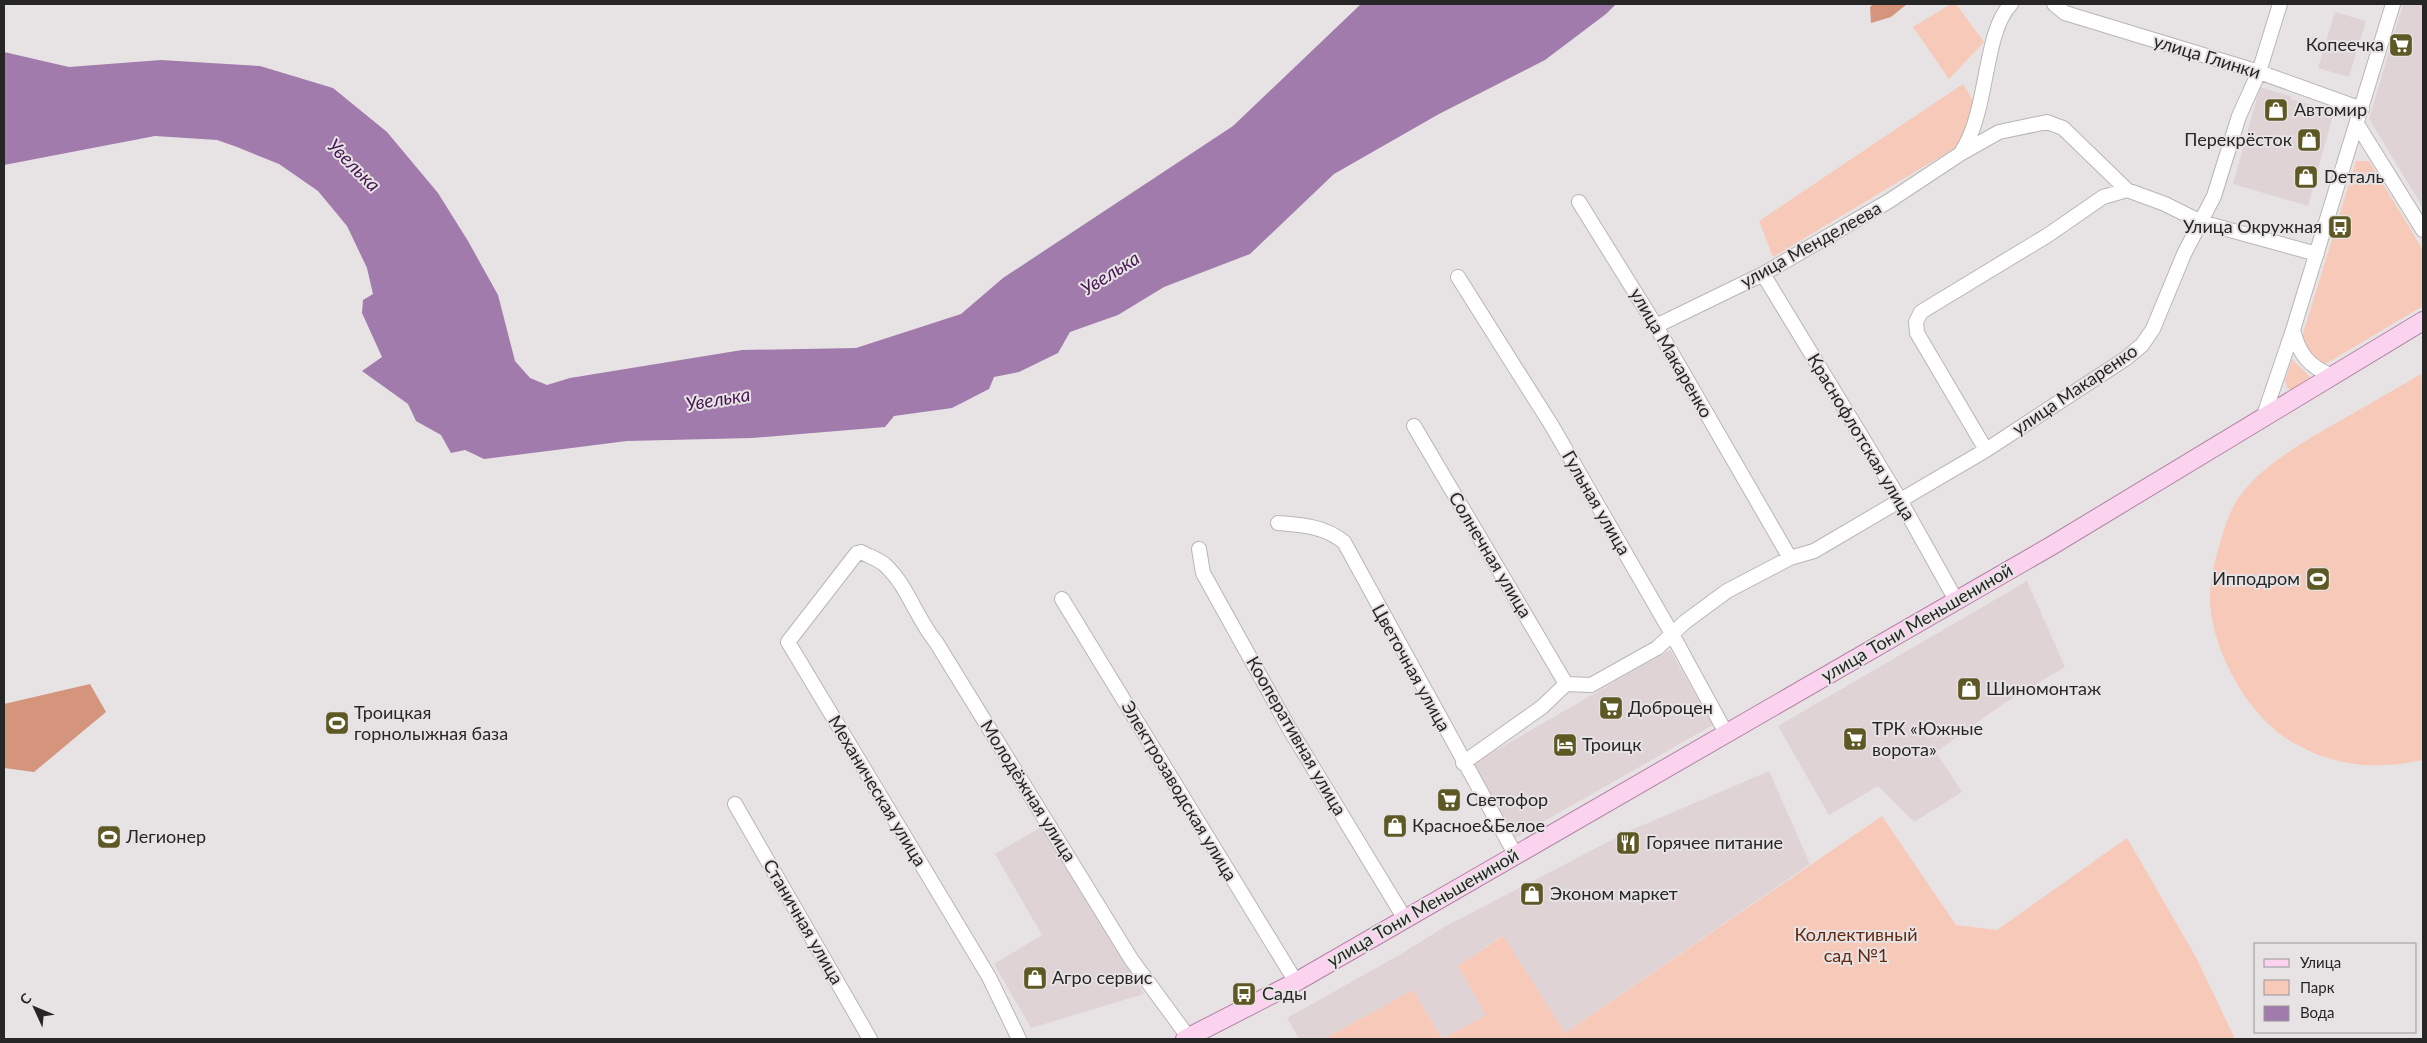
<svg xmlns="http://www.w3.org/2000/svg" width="2427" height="1043" font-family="Lato,sans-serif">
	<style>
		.built { fill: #e0d3d6 }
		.green { fill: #f7c9b8 }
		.forest { fill: #d5957d }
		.water { fill: #a27bad }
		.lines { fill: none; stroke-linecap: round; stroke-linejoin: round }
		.minor-casing { stroke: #b9b5b6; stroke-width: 16 }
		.major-casing { stroke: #b083a2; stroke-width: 20 }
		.minor { stroke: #fff; stroke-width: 14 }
		.major { stroke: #fcd3ef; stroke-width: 18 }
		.labels { text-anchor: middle; stroke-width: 4; stroke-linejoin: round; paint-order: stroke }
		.poi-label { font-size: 18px; fill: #272626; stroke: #e7e3e4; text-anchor: start }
		.street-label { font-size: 18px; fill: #272626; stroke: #e7e3e4 }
		.park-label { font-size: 18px; fill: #632910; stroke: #e7e3e4 }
		.water-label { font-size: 19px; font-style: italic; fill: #471654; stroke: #e7e3e4 }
	</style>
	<rect width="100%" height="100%" fill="#e7e3e4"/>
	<!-- built -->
	<path class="built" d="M 2403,4 L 2423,4 L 2423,208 L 2369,119 Z
		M 2335,12 L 2366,21 L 2349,77 L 2318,68 Z
		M 2260,87 L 2291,96 L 2291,99 L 2334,111 L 2308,206 L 2233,184 Z
		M 2027,581 L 2065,667 L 2003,704 L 1936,752 L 1962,792 L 1914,822 L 1878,786 L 1829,815 L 1778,726 Z
		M 1670,650 L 1713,725 L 1515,838 L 1472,764 Z
		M 1769,771 L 1810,864 L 1565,1033 L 1502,936 L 1458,966 L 1486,1015 L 1442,1039 L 1413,990 L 1324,1039 L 1299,1039 L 1287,1018 L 1401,954 L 1446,926 L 1629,831 Z
		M 1043,826 L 1144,994 L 1031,1028 L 994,964 L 1042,935 L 995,854 Z"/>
	<!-- green -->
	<path class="green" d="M 1951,4 L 1956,4 L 1984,42 L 1949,79 L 1913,27 Z
		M 1963,84 L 1975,104 L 1963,143 L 1773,257 L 1759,221 Z
		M 2356,161 L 2369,161 L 2423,250 L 2423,306 L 2327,363 L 2321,364 L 2309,352 L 2302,337 Z
		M 2292,359 L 2310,377 L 2292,390 L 2287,388 L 2285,381 Z
		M 2423,373 L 2423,760 C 2375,770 2335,767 2292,742 C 2247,716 2209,646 2210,595 C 2211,575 2216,557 2221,539 C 2225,526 2231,508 2239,497 C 2264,463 2302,443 2338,422 C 2366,406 2395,389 2423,373 Z
		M 1882,816 L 1956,925 L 1997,930 L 2127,838 L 2197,959 L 2235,1039 L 1324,1039 L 1413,990 L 1442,1039 L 1486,1015 L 1458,966 L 1503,936 L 1565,1033 Z"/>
	<!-- forest -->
	<path class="forest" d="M 1873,4 L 1907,4 L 1891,17 L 1871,23 L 1870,7 Z
		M 90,684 L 106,712 L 34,772 L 4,768 L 4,704 Z"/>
	<!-- water -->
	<path class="water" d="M 1361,4 L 1616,4 L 1606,14 L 1545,60 L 1439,114 L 1334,174 L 1250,254 L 1164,287 L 1118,315 L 1070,332 L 1058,353 L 1019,372 L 994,377 L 989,389 L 952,408 L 894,416 L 885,427 L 752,438 L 627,441 L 484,459 L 465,450 L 451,453 L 441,435 L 416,421 L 408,404 L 362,371 L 382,357 L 362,313 L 363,300 L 373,294 L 367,268 L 347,226 L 318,191 L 279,164 L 237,147 L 217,140 L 155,136 L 4,165 L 4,52 L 69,67 L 161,60 L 260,66 L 333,88 L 387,132 L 438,193 L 468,241 L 498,295 L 515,361 L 530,378 L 547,385 L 570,378 L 742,350 L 856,348 L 961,314 L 1003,278 L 1233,126 Z"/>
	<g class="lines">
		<defs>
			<path id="minor" d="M 2054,4 L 2065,13 L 2259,72 L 2362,109
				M 2357,124 L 2423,230
				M 1962,151 C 1989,110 1983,33 2011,4
				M 1579,202 L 1656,326 L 1790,558
				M 1763,274 L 1900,500 L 1956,600
				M 1458,277 L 1552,426 L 1672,634 L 1726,733
				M 1656,326 L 1763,274 L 1889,201 L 1960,154 L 1999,132 L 2047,122 L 2063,128 L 2127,190 L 2165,204 L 2201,222 L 2317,254
				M 2293,330 C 2299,354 2309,367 2333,376
				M 2263,418 L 2293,330 L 2393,4
				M 1414,426 L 1566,684
				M 1986,450 L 1917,333 L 1916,322 L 1921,312 L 2048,235 L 2103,197 L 2127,190
				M 1278,523 C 1302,525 1324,526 1344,542 L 1515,854
				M 1199,549 L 1203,573 L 1289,728 L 1405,919
				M 861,552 C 868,556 879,559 885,565 C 908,586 916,618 936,642 L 1131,959 L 1189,1038
				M 857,553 L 788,642 L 989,977 L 1019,1039
				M 1062,599 L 1296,982
				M 1463,763 L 1542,707 L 1566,684 L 1591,685 L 1657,648 L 1685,622 L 1727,591 L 1790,558 L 1814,551 L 1986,450 L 2125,359 L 2142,345 L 2153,329 L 2184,254 L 2214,196 L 2239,116 L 2259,72 L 2280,4
				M 735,804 L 870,1039"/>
			<path id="major" d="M 1185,1039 L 1296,982 L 2051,546 L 2423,321"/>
		</defs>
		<!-- minor casing -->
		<use href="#minor" class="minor-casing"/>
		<!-- major casing -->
		<use href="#major" class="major-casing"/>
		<!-- minor -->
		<use href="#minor" class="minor"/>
		<!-- major -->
		<use href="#major" class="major"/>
	</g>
	<!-- icons -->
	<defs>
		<symbol id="supermarket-square" viewBox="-11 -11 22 22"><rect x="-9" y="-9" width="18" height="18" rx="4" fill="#5d5824" stroke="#e7e3e4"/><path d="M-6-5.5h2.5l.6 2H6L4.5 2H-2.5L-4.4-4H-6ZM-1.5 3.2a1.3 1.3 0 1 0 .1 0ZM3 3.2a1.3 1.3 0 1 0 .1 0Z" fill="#fff"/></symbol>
		<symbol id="shop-square" viewBox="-11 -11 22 22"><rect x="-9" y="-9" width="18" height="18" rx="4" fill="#5d5824" stroke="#e7e3e4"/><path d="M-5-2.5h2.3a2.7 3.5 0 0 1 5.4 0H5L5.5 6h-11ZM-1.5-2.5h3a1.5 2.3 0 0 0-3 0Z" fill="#fff"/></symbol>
		<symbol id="bus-square" viewBox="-11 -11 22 22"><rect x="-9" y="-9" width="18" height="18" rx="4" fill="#5d5824" stroke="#e7e3e4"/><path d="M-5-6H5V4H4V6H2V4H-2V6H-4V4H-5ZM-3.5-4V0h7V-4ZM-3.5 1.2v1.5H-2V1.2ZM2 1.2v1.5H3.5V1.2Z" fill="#fff"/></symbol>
		<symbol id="stadium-square" viewBox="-11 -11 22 22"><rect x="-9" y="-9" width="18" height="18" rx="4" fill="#5d5824" stroke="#e7e3e4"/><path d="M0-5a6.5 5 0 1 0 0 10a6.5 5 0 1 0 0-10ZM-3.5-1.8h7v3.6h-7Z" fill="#fff"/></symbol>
		<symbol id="hotel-square" viewBox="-11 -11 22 22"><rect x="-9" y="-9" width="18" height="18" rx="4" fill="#5d5824" stroke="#e7e3e4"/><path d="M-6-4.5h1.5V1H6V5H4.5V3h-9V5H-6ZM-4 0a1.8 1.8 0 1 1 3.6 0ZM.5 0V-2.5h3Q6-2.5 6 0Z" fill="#fff"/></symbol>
		<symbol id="restaurant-square" viewBox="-11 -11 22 22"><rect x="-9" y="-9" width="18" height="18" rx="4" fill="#5d5824" stroke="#e7e3e4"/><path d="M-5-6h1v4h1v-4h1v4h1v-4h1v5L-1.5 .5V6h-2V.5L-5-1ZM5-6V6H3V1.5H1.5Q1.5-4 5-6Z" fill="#fff"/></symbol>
	</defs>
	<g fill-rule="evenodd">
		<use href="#supermarket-square" x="2387" y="31" width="28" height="28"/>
		<use href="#shop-square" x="2262" y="96" width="28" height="28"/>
		<use href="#shop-square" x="2295" y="126" width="28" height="28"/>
		<use href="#shop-square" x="2292" y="163" width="28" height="28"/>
		<use href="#bus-square" x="2326" y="213" width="28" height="28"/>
		<use href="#stadium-square" x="2304" y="565" width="28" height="28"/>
		<use href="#shop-square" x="1955" y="675" width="28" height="28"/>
		<use href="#supermarket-square" x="1597" y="694" width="28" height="28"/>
		<use href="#stadium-square" x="323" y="709" width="28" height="28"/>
		<use href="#supermarket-square" x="1841" y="725" width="28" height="28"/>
		<use href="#hotel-square" x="1551" y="731" width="28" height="28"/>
		<use href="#supermarket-square" x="1435" y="786" width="28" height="28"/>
		<use href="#shop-square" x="1381" y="812" width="28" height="28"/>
		<use href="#stadium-square" x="95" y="823" width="28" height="28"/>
		<use href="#restaurant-square" x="1614" y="829" width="28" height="28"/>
		<use href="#shop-square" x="1518" y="880" width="28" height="28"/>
		<use href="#shop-square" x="1021" y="964" width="28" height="28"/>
		<use href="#bus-square" x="1230" y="980" width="28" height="28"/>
	</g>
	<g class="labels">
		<!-- poi labels -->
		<g class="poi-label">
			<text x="2384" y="51" text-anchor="end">Копеечка</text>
			<text x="2294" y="116">Автомир</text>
			<text x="2292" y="146" text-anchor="end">Перекрёсток</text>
			<text x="2324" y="183">Dеталь</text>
			<text x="2322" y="233" text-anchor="end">Улица Окружная</text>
			<text x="2300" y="585" text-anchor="end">Ипподром</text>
			<text x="1986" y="695">Шиномонтаж</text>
			<text x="1628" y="714">Доброцен</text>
			<text x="354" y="719">Троицкая<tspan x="354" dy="21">горнолыжная база</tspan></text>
			<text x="1872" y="735">ТРК «Южные<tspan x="1872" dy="21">ворота»</tspan></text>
			<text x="1582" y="751">Троицк</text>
			<text x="1466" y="806">Светофор</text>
			<text x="1412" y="832">Красное&amp;Белое</text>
			<text x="126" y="843">Легионер</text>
			<text x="1646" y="849">Горячее питание</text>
			<text x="1550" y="900">Эконом маркет</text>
			<text x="1052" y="984">Агро сервис</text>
			<text x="1262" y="1000">Сады</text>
		</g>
		<!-- street labels -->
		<g class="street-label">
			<text transform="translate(2207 57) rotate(17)" y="6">улица Глинки</text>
			<text transform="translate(1811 245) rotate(-29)" y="6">улица Менделеева</text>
			<text transform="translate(1671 353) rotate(60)" y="6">улица Макаренко</text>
			<text transform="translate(2075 390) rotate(-34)" y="6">улица Макаренко</text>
			<text transform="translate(1861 437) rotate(59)" y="6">Краснофлотская улица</text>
			<text transform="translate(1596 503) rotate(60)" y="6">Гульная улица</text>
			<text transform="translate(1490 555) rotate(59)" y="6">Солнечная улица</text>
			<text transform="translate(1917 623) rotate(-30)" y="6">улица Тони Меньшениной</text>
			<text transform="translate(1411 668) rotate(61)" y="6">Цветочная улица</text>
			<text transform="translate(1296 736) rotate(60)" y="6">Кооперативная улица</text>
			<text transform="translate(877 791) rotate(59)" y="6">Механическая улица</text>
			<text transform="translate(1028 791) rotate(58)" y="6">Молодёжная улица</text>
			<text transform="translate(1179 791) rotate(59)" y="6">Электрозаводская улица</text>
			<text transform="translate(1423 908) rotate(-30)" y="6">улица Тони Меньшениной</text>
			<text transform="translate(803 922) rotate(60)" y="6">Станичная улица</text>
		</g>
		<!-- park labels -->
		<g class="park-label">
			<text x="1856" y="941">Коллективный<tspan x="1856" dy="21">сад №1</tspan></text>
		</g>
		<!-- water labels -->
		<g class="water-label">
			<text transform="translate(354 165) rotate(45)" y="7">Увелька</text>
			<text transform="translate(1110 273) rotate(-32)" y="7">Увелька</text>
			<text transform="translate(718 399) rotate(-9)" y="7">Увелька</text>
		</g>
	</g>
	<!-- border -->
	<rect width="2427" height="1043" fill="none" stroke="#272626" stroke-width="10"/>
	<!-- legend -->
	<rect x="2254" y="943" width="162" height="90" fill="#e7e3e4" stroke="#9a9798"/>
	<rect x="2264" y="959" width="25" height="8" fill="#fcd3ef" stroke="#9a9798"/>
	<text x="2300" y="968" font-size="15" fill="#272626">Улица</text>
	<rect x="2264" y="980" width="25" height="15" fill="#f7c9b8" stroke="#9a9798"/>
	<text x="2300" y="993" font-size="15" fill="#272626">Парк</text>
	<rect x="2264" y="1006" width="25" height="15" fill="#a27bad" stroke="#9a9798"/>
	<text x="2300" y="1018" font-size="15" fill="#272626">Вода</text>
	<!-- north arrow -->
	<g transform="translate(35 1008) rotate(314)" stroke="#e7e3e4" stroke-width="4" paint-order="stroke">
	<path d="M0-4L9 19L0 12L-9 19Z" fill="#272626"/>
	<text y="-8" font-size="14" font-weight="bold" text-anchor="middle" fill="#272626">С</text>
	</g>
</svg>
